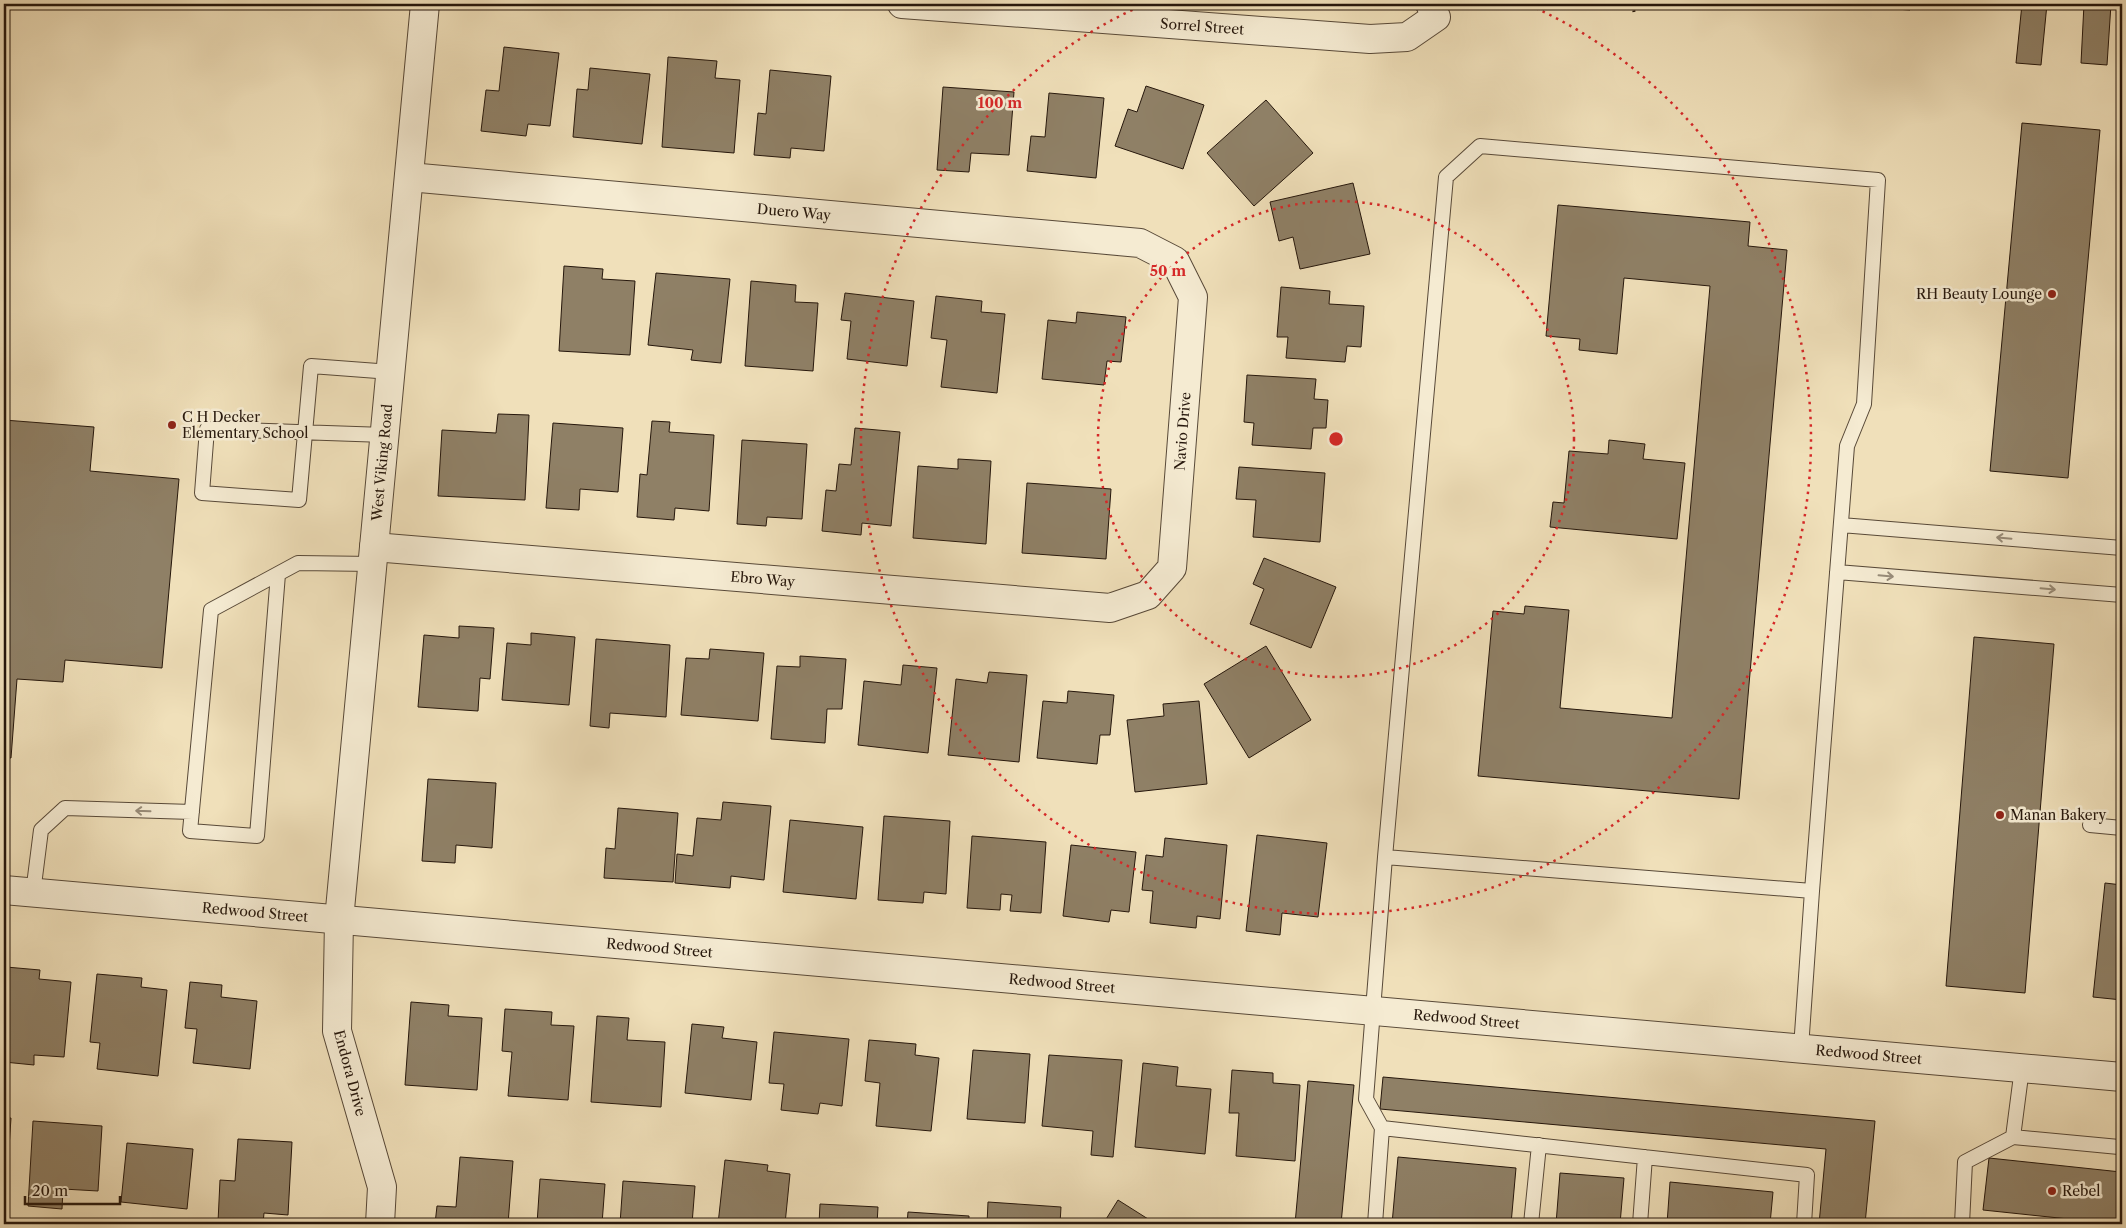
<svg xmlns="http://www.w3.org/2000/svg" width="2126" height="1228" font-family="'Libre Caslon Text',serif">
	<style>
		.building { fill: #8f8066; stroke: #26170c }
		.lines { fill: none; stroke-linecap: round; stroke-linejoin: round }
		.service-casing { stroke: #584938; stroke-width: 16 }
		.minor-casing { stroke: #584938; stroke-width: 30 }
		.tertiary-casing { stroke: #584938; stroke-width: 30 }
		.path { stroke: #26170c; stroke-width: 3; stroke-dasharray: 4 2.5; stroke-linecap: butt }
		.service { stroke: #f5ebd2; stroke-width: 14 }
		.minor { stroke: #f5ebd2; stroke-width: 28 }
		.tertiary { stroke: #f5ebd2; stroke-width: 28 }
		.oneway { stroke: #988c79 }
		.ring { fill: none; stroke: #d62828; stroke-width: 2.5; stroke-dasharray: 2.5 5 }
		.poi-dot { fill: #8f2418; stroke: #f5ebd2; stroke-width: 2 }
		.labels { text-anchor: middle; stroke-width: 5; stroke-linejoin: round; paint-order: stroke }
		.street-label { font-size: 14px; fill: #26170c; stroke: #f5ebd2 }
		.poi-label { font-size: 14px; fill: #26170c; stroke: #f5ebd2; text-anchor: start }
		.centre { fill: #d62828; stroke: #f5ebd2; stroke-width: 2.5 }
		.ring-label { font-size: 15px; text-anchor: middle; font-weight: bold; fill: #d62828; stroke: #f5ebd2; stroke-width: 5; stroke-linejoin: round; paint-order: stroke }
	</style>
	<rect width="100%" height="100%" fill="#f0e0ba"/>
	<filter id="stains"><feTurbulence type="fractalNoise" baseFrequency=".004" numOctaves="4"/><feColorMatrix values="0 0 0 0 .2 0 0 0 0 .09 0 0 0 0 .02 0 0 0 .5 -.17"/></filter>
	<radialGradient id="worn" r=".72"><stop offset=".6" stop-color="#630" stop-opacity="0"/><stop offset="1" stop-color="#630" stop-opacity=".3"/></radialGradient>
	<!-- building -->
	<path class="building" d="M 1820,4 L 1911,4 L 1910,10 Z
		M 2022,4 L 2047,4 L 2041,65 L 2016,63 Z
		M 2084,4 L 2111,4 L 2107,65 L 2081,63 Z
		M 504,47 L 559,53 L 550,126 L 528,124 L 526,136 L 481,131 L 486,90 L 499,91 Z
		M 668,57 L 717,61 L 715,78 L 740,80 L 734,153 L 662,147 Z
		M 590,68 L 650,74 L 642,144 L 573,137 L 577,89 L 588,90 Z
		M 770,70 L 831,76 L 824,151 L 791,148 L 790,158 L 754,155 L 758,113 L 766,114 Z
		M 1146,86 L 1204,105 L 1183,169 L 1115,146 L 1128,109 L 1137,112 Z
		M 943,87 L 1014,92 L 1009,155 L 971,153 L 969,172 L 937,170 Z
		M 1049,93 L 1104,98 L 1096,178 L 1027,171 L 1031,136 L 1045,137 Z
		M 1266,100 L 1313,153 L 1254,206 L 1207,153 Z
		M 2022,123 L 2100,130 L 2068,478 L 1990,471 Z
		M 1353,183 L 1370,254 L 1300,269 L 1293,237 L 1279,241 L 1270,202 Z
		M 1558,205 L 1750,222 L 1748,246 L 1787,250 L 1739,799 L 1478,776 L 1493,611 L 1524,614 L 1525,606 L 1569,610 L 1560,708 L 1672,718 L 1710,286 L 1624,278 L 1617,354 L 1579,350 L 1580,339 L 1546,336 Z
		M 564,266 L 603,269 L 602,279 L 635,281 L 630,355 L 559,351 Z
		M 656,273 L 730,279 L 721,363 L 691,360 L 693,350 L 648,345 Z
		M 751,281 L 796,285 L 795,302 L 818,303 L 813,371 L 745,366 Z
		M 1281,287 L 1330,291 L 1329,304 L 1364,306 L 1361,347 L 1347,346 L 1345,362 L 1286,358 L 1288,337 L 1277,337 Z
		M 845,293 L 914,301 L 907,366 L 847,359 L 851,321 L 841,320 Z
		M 936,296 L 982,301 L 981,312 L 1005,314 L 997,393 L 941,387 L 947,340 L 931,338 Z
		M 1077,312 L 1126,317 L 1121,362 L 1107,361 L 1104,385 L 1042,379 L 1048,320 L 1076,323 Z
		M 1247,375 L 1316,379 L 1314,399 L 1328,400 L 1326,428 L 1313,428 L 1311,449 L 1252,445 L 1254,423 L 1244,422 Z
		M 498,414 L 529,415 L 525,500 L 438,496 L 442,430 L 496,433 Z
		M 4,420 L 94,427 L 90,471 L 179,479 L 162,668 L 65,660 L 63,682 L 17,679 L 11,758 L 4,757 Z
		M 652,421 L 670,422 L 669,432 L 714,435 L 709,511 L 675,508 L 674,520 L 637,517 L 640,474 L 647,475 Z
		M 553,423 L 623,428 L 618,492 L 580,489 L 579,510 L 546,508 Z
		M 855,428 L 900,432 L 891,526 L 862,523 L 861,535 L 822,531 L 826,490 L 836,491 L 839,464 L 851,465 Z
		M 742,440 L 807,444 L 802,519 L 767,517 L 766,526 L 737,524 Z
		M 1609,440 L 1645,444 L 1643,459 L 1685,463 L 1677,539 L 1550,527 L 1553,502 L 1564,503 L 1569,451 L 1608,454 Z
		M 958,459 L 991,461 L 986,544 L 913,538 L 918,466 L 958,469 Z
		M 1239,467 L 1325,473 L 1320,542 L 1253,537 L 1256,500 L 1236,499 Z
		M 1027,483 L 1111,489 L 1106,559 L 1022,553 Z
		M 1264,558 L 1336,587 L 1311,648 L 1250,624 L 1264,589 L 1253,584 Z
		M 459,626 L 494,628 L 490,679 L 480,678 L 478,711 L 418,707 L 424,635 L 459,638 Z
		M 531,633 L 575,637 L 569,705 L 502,700 L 507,643 L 531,645 Z
		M 1974,637 L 2054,644 L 2025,993 L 1946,986 Z
		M 596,639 L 670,645 L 666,717 L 610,713 L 609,728 L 590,726 Z
		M 1266,646 L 1311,720 L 1249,758 L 1204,684 Z
		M 710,649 L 764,653 L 758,721 L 681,715 L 686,658 L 709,659 Z
		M 800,656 L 846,659 L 842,709 L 827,709 L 825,743 L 771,739 L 777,666 L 800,667 Z
		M 903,665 L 937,668 L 928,753 L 858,745 L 864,681 L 901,685 Z
		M 989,672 L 1027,675 L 1019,762 L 948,755 L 956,679 L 987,683 Z
		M 1068,691 L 1114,695 L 1110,735 L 1100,735 L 1097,764 L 1037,758 L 1043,701 L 1067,703 Z
		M 1199,701 L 1207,784 L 1135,792 L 1127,720 L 1164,716 L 1163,704 Z
		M 428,779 L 496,783 L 492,848 L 456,845 L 455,863 L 422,861 Z
		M 723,802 L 771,806 L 764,880 L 731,876 L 730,888 L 675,883 L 677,854 L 693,856 L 697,818 L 721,820 Z
		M 618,808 L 678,813 L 673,882 L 604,878 L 606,848 L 615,849 Z
		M 884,816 L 950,821 L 946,894 L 924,892 L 923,903 L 878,900 Z
		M 790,820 L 863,827 L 856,899 L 783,892 Z
		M 1257,835 L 1327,843 L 1318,917 L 1282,913 L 1280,935 L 1246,931 Z
		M 972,836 L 1046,842 L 1041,913 L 1010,911 L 1012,895 L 1001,894 L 1000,910 L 967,908 Z
		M 1165,838 L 1227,845 L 1220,919 L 1197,916 L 1196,928 L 1150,923 L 1153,891 L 1142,890 L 1146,855 L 1163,857 Z
		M 1071,845 L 1136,852 L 1129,912 L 1111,910 L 1109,922 L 1063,916 Z
		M 2105,883 L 2122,885 L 2122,1000 L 2093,997 Z
		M 6,967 L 40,970 L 39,979 L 71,982 L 64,1057 L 34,1055 L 34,1065 L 4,1062 L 4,992 Z
		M 97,974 L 142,978 L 141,987 L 167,990 L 158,1076 L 97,1069 L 100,1043 L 90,1042 Z
		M 190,982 L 222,985 L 221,997 L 257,1001 L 250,1069 L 193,1063 L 197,1029 L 185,1028 Z
		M 411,1002 L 449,1005 L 448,1016 L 482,1018 L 477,1090 L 405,1085 Z
		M 505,1009 L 552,1012 L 551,1025 L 574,1026 L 568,1100 L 508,1096 L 512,1052 L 502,1051 Z
		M 597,1016 L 629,1018 L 627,1040 L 665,1042 L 661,1107 L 591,1102 Z
		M 692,1024 L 724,1027 L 722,1038 L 757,1042 L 751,1100 L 685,1093 Z
		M 774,1032 L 849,1039 L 842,1106 L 820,1103 L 818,1114 L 781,1110 L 784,1084 L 769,1083 Z
		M 869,1040 L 916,1044 L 915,1055 L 939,1058 L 931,1131 L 876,1126 L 880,1083 L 865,1081 Z
		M 973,1050 L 1030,1054 L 1025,1123 L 967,1119 Z
		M 1049,1055 L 1122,1060 L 1113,1157 L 1091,1155 L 1093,1131 L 1042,1126 Z
		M 1143,1063 L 1178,1067 L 1176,1086 L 1211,1089 L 1205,1154 L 1135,1147 Z
		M 1232,1070 L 1273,1073 L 1273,1083 L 1300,1085 L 1295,1161 L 1236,1156 L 1239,1113 L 1229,1113 Z
		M 1383,1077 L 1875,1121 L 1865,1224 L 1819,1224 L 1826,1149 L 1380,1109 Z
		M 1308,1081 L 1354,1085 L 1341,1224 L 1295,1224 Z
		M 4,1118 L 11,1118 L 6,1193 L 4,1193 Z
		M 33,1121 L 102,1126 L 98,1191 L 63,1189 L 62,1209 L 28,1206 Z
		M 238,1139 L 292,1142 L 288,1215 L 264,1213 L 263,1224 L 218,1222 L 220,1180 L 235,1181 Z
		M 127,1143 L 193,1149 L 187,1209 L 121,1202 Z
		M 460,1157 L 513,1161 L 508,1224 L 435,1224 L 437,1206 L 456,1207 Z
		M 1398,1157 L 1516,1168 L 1511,1224 L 1392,1224 Z
		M 1989,1158 L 2121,1172 L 2116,1224 L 1983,1210 Z
		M 725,1160 L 768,1165 L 767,1171 L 790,1174 L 785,1224 L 718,1224 Z
		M 1560,1173 L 1624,1178 L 1620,1224 L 1556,1224 Z
		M 540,1179 L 605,1184 L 602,1224 L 537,1224 Z
		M 623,1181 L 695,1186 L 692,1224 L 620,1224 Z
		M 1670,1182 L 1773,1192 L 1770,1224 L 1667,1224 Z
		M 1118,1200 L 1156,1224 L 1103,1224 Z
		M 988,1202 L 1061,1207 L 1060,1224 L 987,1224 Z
		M 820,1204 L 878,1207 L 877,1224 L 819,1224 Z
		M 908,1212 L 969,1216 L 969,1224 L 907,1224 Z"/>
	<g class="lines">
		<defs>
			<path id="service" d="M 385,435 L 207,429 L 202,493 L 299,500 L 311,366 L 391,372
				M 1841,525 L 2122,548
				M 1837,572 L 2122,595
				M 278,574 L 257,836 L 190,831 L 211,610 L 298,563 L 373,564
				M 2090,825 L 2122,828
				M 1385,857 L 1446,177 L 1480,146 L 1878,180 L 1864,404 L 1847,446 L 1812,891
				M 33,893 L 41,830 L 65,808 L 192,812
				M 1382,1128 L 1366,1099 L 1385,857 L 1812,891 L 1801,1048
				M 2013,1137 L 2119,1147
				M 1375,1224 L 1382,1128 L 1807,1175 L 1804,1224
				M 1531,1224 L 1539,1145
				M 1640,1224 L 1645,1157
				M 1962,1224 L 1965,1162 L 2013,1137 L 2022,1068"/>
			<g id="minor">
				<path id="s1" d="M 902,4 L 1370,39 L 1407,37 L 1436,17 L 1430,4"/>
				<path id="s2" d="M 374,547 L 1110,608 L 1148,595 L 1172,568 L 1193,297 L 1175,261 L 1140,243 L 409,177"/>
			</g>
			<g id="tertiary">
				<path id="s3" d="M 4,890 L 2122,1077"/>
				<path id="s4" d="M 380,1224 L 382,1187 L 337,1031 L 339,920 L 425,4"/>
			</g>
		</defs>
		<!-- service casing -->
		<use href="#service" class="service-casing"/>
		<!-- minor casing -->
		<use href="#minor" class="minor-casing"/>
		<!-- tertiary casing -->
		<use href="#tertiary" class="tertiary-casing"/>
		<!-- path -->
		<path class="path" d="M 1633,4 L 1634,12"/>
		<!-- service -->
		<use href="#service" class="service"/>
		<!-- minor -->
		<use href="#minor" class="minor"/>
		<!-- tertiary -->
		<use href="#tertiary" class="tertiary"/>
	</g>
	<!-- one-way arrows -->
	<defs><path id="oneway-shaft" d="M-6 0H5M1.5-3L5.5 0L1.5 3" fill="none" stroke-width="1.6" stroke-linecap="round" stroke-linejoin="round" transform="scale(1.25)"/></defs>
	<g class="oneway">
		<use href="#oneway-shaft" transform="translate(2004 538) rotate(-175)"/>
		<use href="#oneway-shaft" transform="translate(1886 576) rotate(5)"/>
		<use href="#oneway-shaft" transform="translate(2048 589) rotate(5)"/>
		<use href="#oneway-shaft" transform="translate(143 811) rotate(-178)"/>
	</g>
	<!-- distance rings -->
	<g class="ring">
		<circle cx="1336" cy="439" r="238"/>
		<path d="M1529 5A475 475 0 1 1 1143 5"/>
	</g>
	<!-- markers -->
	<g class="poi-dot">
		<circle cx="2052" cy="294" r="5"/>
		<circle cx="172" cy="425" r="5"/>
		<circle cx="2000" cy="815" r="5"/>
		<circle cx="2052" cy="1191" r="5"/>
	</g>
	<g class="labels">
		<!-- street labels -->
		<g class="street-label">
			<text dy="5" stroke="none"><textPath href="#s1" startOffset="301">Sorrel Street</textPath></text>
			<text transform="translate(794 212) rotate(5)" y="5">Duero Way</text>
			<text dy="5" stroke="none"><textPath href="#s2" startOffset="952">Navio Drive</textPath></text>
			<text dy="5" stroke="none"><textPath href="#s4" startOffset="770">West Viking Road</textPath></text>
			<text dy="5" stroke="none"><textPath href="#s2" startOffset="390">Ebro Way</textPath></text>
			<text dy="5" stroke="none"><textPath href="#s3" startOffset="252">Redwood Street</textPath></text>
			<text dy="5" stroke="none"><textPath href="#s3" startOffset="658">Redwood Street</textPath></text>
			<text dy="5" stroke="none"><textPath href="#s3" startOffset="1062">Redwood Street</textPath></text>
			<text dy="5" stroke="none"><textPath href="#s3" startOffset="1468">Redwood Street</textPath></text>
			<text dy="5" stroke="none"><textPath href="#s3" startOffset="1872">Redwood Street</textPath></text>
			<text transform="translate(350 1073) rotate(75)" y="5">Endora Drive</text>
		</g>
		<!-- poi labels -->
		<g class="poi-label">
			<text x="2042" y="299" text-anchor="end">RH Beauty Lounge</text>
			<text x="182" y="422">C H Decker<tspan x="182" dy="16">Elementary School</tspan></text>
			<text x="2010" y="820">Manan Bakery</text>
			<text x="2062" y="1196">Rebel</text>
		</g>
	</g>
	<circle cx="1336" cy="439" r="8" class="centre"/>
	<g class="ring-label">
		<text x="1000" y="108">100 m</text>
		<text x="1168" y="276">50 m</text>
	</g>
	<!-- margin -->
	<rect width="2126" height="1228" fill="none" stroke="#f0e0ba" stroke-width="20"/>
	<rect x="5" y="5" width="2116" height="1218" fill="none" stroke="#26170c" stroke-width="2.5"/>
	<rect x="10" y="10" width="2106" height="1208" fill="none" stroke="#26170c"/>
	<!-- scale -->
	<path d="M25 1196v8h95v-8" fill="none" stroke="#26170c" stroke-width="2.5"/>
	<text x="32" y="1196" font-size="15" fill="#26170c" stroke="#f5ebd2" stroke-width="4" paint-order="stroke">20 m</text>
	<rect width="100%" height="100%" filter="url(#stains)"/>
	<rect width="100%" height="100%" fill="url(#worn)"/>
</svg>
